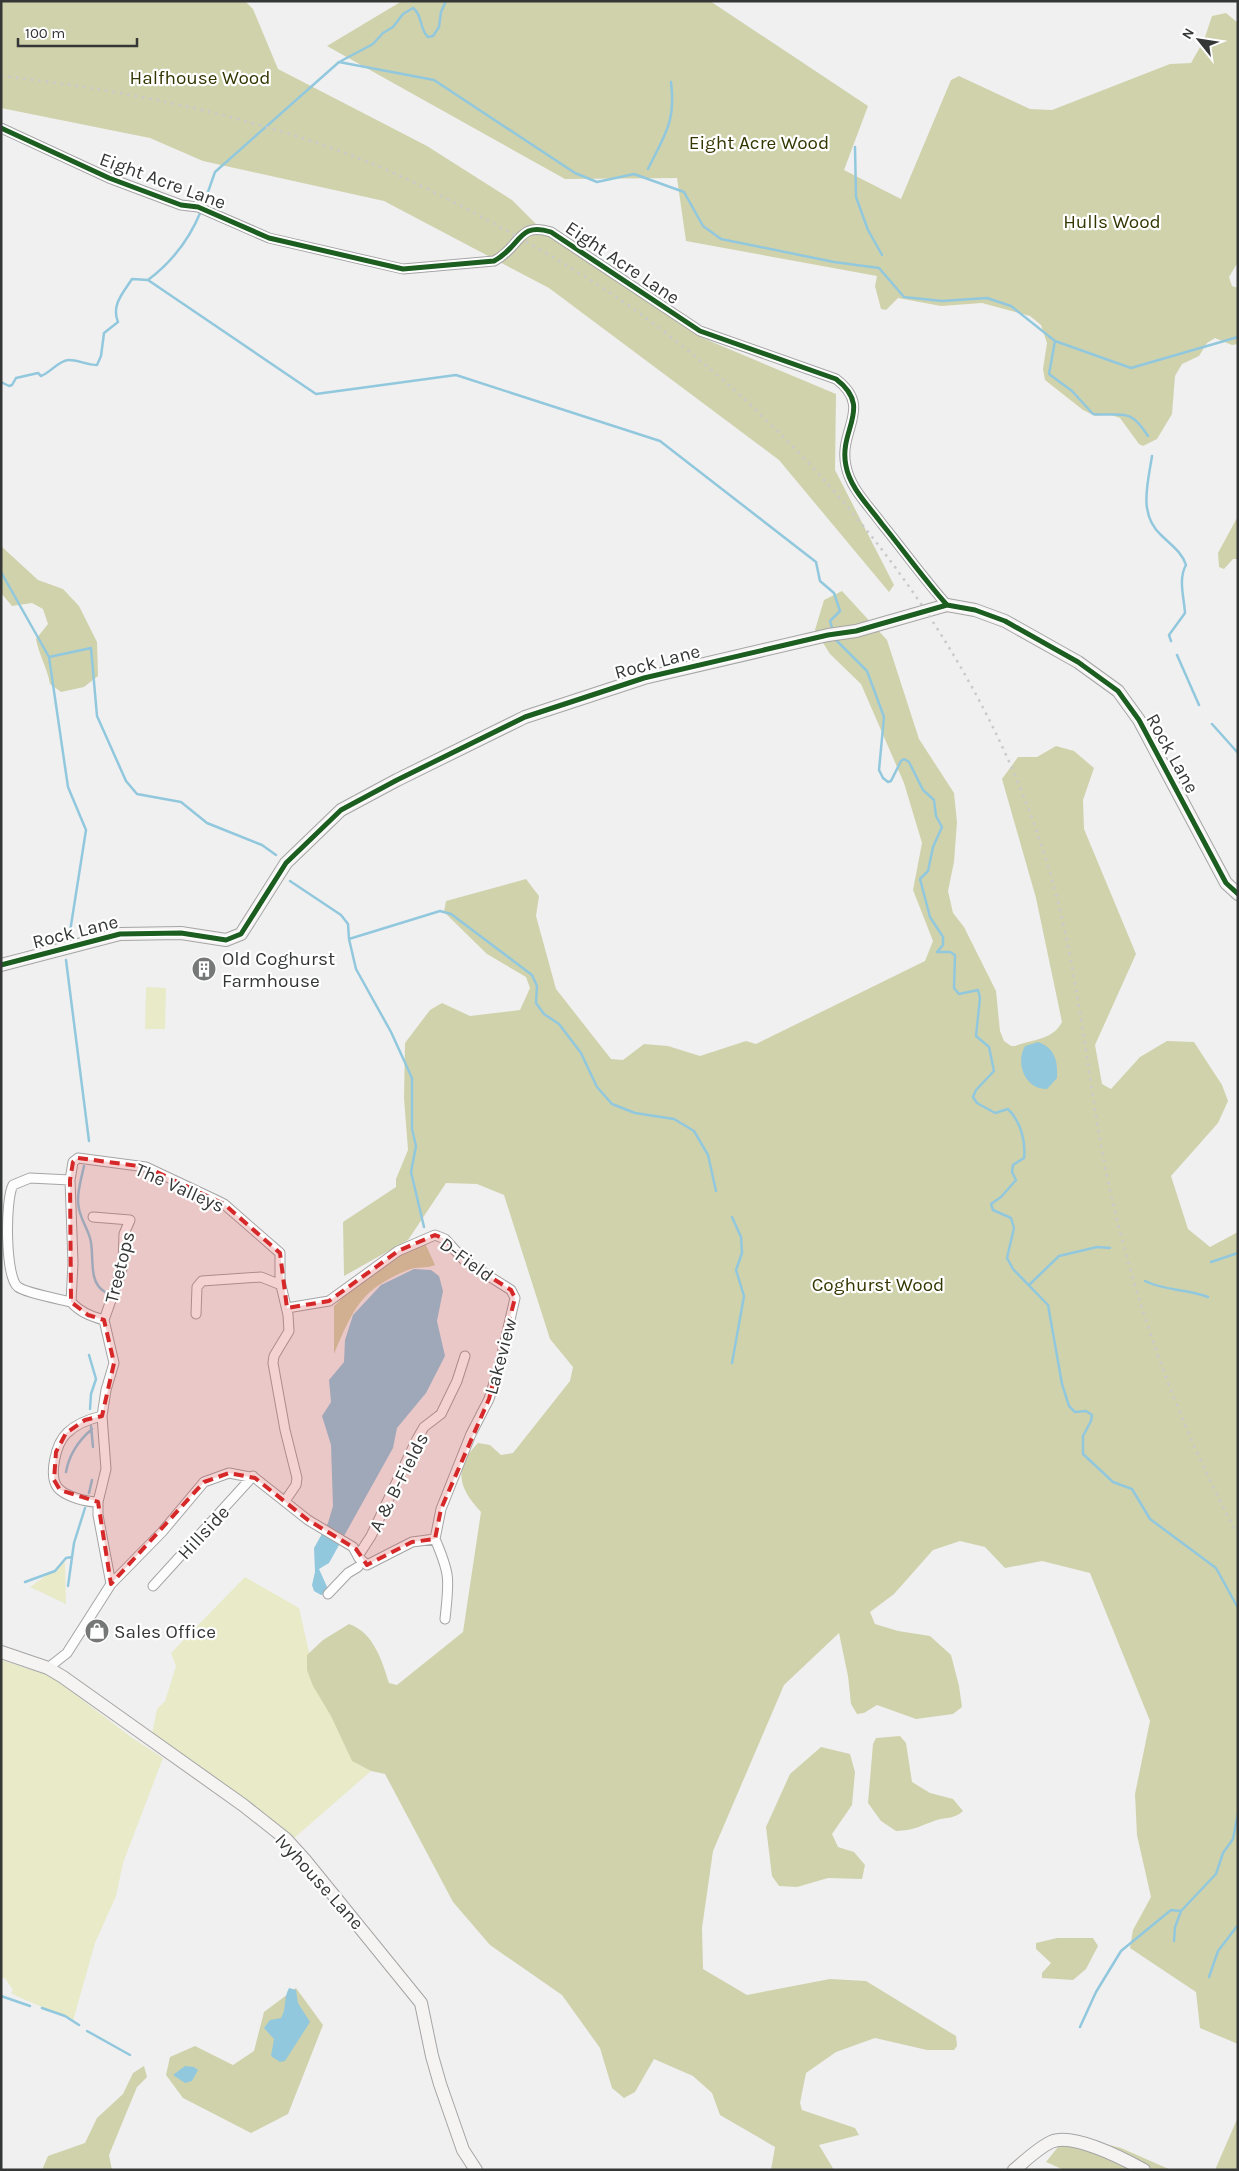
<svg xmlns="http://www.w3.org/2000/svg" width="1239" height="2171" font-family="Karla,sans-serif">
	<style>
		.green { fill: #e8eac8 }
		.forest { fill: #d0d2ac }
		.water { fill: #92c8dd }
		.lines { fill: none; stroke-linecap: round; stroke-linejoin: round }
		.stream { stroke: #92c8dd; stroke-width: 2.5 }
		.street-casing { stroke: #a5a5a5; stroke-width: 11 }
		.secondary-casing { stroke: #a5a5a5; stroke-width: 14 }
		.street { stroke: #fdfdfd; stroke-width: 9 }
		.secondary { stroke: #f6f3f3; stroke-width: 12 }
		.rail { stroke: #c9caca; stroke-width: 2.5; stroke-dasharray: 2.5 5; stroke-linecap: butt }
		.cycleway-casing { stroke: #fff; stroke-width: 8 }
		.cycleway { stroke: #1b5e20; stroke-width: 5 }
		.marked { fill: #d62828; fill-opacity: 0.2; stroke: #d62828; stroke-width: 4; stroke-dasharray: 10 6; stroke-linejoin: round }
		.labels { text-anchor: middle; stroke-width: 4.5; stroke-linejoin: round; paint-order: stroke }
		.park-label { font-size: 19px; fill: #353600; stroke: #fff }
		.street-label { font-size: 19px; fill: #353636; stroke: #fff }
		.poi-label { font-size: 19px; fill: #353636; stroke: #fff; text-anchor: start }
	</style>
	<rect width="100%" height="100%" fill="#f0f0f0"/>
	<!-- green -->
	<path class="green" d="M 146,987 L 166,988 L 165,1029 L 145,1029 Z
		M 65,1562 L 66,1604 L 30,1587 Z
		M 245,1577 L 299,1608 L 313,1669 L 344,1743 L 352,1761 L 371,1771 L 293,1839 L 152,1734 L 157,1709 L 165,1701 L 176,1666 L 171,1653 Z
		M 1,1660 L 51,1676 L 131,1737 L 163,1758 L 123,1863 L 116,1896 L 95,1943 L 73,2021 C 53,2010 32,2004 11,1993 L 13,1990 L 5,1978 L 1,1978 Z"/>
	<!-- forest -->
	<path class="forest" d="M 1,1 L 245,1 L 253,9 L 278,69 L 427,146 L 512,200 L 547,235 L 698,336 L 836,394 L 835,470 L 894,585 L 889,592 L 779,460 L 549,288 L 384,201 L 203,161 L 150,138 L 1,108 Z
		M 402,1 L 710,1 L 868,106 L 844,170 L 901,199 L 951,80 L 959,76 L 1030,109 L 1052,110 L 1170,64 L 1191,63 L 1204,40 L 1212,16 L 1226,13 L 1238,23 L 1238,262 L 1229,277 L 1232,286 L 1238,288 L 1238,344 L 1232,345 L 1215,338 L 1207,343 L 1199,356 L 1182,364 L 1175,376 L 1172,414 L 1157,439 L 1143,446 L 1139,444 L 1120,418 L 1109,414 L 1095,416 L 1083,410 L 1045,380 L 1043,369 L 1047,343 L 1041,325 L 1030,316 L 982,303 L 941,306 L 898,298 L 886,310 L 881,309 L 875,286 L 877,276 L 686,241 L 677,178 L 565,179 L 327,46 Z
		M 1238,516 L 1238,559 L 1233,559 L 1224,569 L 1219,567 L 1218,553 Z
		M 1,546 L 38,580 L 63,589 L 79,606 L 97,642 L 98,676 L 84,687 L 61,692 L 50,684 C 47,667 39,655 36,639 L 48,624 L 43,609 L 32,603 L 12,606 L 1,593 Z
		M 842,591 L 887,640 L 919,739 L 954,793 L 957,822 L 954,862 L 948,891 L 953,913 L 964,927 L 996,991 L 1000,1031 L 1004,1041 L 1011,1046 L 1015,1046 C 1033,1039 1053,1040 1062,1022 L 1036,898 L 1002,779 L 1018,757 L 1037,757 L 1056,746 L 1074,751 L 1094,768 L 1083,800 L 1084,829 L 1136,954 L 1095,1045 L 1102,1084 L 1111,1089 L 1140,1057 L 1167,1041 L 1194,1042 L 1222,1085 L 1228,1101 L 1218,1123 L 1171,1176 L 1188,1229 L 1210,1247 L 1238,1232 L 1238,2044 L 1200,2028 L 1196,1992 L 1130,1948 L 1133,1930 L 1151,1897 L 1137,1835 L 1135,1794 L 1150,1721 L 1090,1573 L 1042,1561 L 1005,1568 L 985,1547 L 960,1541 L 933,1550 L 894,1594 L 870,1612 L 875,1624 L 898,1631 L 930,1636 L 951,1655 L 959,1686 L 962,1707 L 953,1714 L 916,1719 L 877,1705 L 864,1713 L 857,1714 L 851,1704 L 848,1676 L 839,1633 L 784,1685 L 713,1851 L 702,1928 L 703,1969 L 747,1995 L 830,1979 L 866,1981 L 956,2036 L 957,2046 L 954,2050 L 927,2050 L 875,2038 L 836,2052 L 806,2073 L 800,2103 L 802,2110 L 855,2128 L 859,2135 L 819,2145 L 834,2170 L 771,2170 L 775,2147 L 720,2115 L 712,2093 L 693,2076 L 654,2059 L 635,2092 L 624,2098 L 612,2088 L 600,2048 L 562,1995 L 490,1945 L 453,1902 L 385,1774 L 371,1771 L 352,1761 L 331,1716 L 313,1686 L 307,1670 L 307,1655 L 323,1640 L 349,1624 C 373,1632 382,1660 389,1683 L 397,1685 L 463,1632 L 481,1512 C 458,1488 453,1468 478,1443 L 490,1445 L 501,1455 L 513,1453 L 570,1381 L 573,1367 L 550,1339 L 504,1195 L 477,1184 L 446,1183 L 408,1240 L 344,1276 L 343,1222 L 396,1187 L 396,1179 L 408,1150 L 404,1098 L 405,1043 L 430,1010 L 442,1003 L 470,1016 L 520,1010 L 530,988 L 526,977 L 487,954 L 444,912 L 446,901 L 526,879 L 539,896 L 536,916 L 556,989 L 611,1059 L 623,1060 L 644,1044 L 668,1046 L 700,1056 L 746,1041 L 756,1044 L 925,961 L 933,941 L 913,890 L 922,843 L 904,783 L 861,684 L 830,654 L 815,630 L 824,600 Z
		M 425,1243 L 435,1265 C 426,1269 417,1266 408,1270 C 361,1289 353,1309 334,1354 L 334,1306 L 380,1261 Z
		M 900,1736 L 906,1743 L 912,1782 L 930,1793 L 953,1799 L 963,1811 C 955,1819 947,1817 937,1820 C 919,1826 916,1830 896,1831 L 881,1821 L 868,1803 L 873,1744 L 876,1738 Z
		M 821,1747 L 850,1754 L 855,1772 L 852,1805 L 832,1834 L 838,1847 L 854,1852 L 865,1865 L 862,1879 L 828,1878 L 797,1887 L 779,1886 L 772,1876 L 766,1827 L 790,1774 Z
		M 1057,1938 L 1093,1938 L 1098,1946 L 1086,1969 L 1073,1980 L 1042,1978 L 1042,1973 L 1051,1963 L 1036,1949 L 1036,1943 Z
		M 296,1988 L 323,2025 L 288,2114 L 251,2133 L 183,2098 L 166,2075 L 170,2057 L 195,2046 L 233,2065 L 254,2051 L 264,2012 Z
		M 144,2066 L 147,2077 L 137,2087 L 109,2155 L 112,2170 L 42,2170 L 48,2156 L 85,2143 L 97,2118 L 123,2094 L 133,2073 Z
		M 1238,2117 L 1238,2170 L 1215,2170 Z
		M 1079,2137 L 1121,2148 L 1171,2170 L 1064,2170 L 1046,2162 L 1058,2147 Z"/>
	<!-- water -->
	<path class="water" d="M 1038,1042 C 1055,1048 1058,1061 1057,1078 L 1047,1089 C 1025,1090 1015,1063 1025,1046 Z
		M 414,1269 L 431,1270 L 439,1276 L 443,1291 L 437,1321 L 445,1356 L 426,1393 L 397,1428 L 393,1448 L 329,1563 L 319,1569 L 328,1589 L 327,1593 L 321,1595 L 314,1591 L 312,1585 L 315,1572 L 314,1548 L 328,1523 L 333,1506 L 331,1445 L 322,1416 L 331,1402 L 329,1380 L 344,1362 L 345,1340 L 353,1315 L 381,1285 Z
		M 289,1988 L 296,1990 L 298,2003 L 310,2022 L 285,2061 L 280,2062 L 271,2056 L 274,2039 L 264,2028 L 270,2020 L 281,2018 C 287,2008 283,1999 289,1988 Z
		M 185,2066 L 194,2067 L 198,2070 L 192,2081 L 185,2083 L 173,2075 Z"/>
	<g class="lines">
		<!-- stream -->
		<path class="stream" d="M 341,61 L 373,44 L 383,33 L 393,27 L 403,14 L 413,8 C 423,15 419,29 428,37 L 433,36 L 439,27 L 441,12 L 446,1
			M 855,147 L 856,197 L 868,230 L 882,255
			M 648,169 C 665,134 676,122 671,82
			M 203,206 L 215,172 L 339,62 L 434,80 L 575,173 L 597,182 L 634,174 L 684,192 L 703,226 L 721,239 L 834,262 L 879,268 L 904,297 L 942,301 L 987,298 L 1011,306 L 1055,341 L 1131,368 L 1238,337
			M 148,280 C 172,262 190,238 201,211
			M 1055,341 L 1049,374 L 1072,391 L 1093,414 C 1123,417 1129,406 1148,436
			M 1,382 L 9,386 L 12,385 L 16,378 L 38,373 L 41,376 C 50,373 59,360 69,360 C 78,360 87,365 97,365 L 101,356 L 104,333 L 118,322 C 111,305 123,293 132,279 L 148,280 L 316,394 L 456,375 L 660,441 L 816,562 L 820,581 L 834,593 L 840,611 L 830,621 L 833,631
			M 1152,456 C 1148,483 1138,514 1161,535 C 1170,544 1182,552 1186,565 C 1178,579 1184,597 1185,613 L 1169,635 L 1171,641
			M 1,572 L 49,657 L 68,787 L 86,830 L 69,938
			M 835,639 L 867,671 L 884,717 L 879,770 L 883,778 L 888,782 L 891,781 L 901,761 L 904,759 L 909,762 L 923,790 L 934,800 L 936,816 L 942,827 L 933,847 L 928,871 L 920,879 L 930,917 L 943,937 L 943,945 L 937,952 L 950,952 L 955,955 L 954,988 L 959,994 L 978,990 L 980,998 L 976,1036 L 989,1047 L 994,1071 L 976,1090 L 973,1097 L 977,1103 L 995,1113 L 1008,1109 C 1020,1121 1026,1140 1024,1158 L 1013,1165 L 1012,1172 L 1016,1180 L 1001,1197 L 991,1204 L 993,1210 L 1011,1218 L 1014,1228 L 1007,1258 L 1013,1269 L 1048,1305 L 1062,1384 L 1069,1406 L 1075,1412 L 1086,1411 L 1092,1415 L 1091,1421 L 1083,1436 L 1083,1454 L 1113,1482 L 1132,1489 L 1150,1519 L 1216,1568 L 1238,1608
			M 1177,655 L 1199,705
			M 49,657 L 91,648 L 97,716 L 126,781 L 137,794 L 181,802 L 207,823 L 262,845 L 276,855
			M 1212,724 L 1238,753
			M 290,881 L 341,915 L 348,924 L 349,939 L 356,969 L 391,1032 L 412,1078 L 412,1129 L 416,1146 L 411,1172 L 424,1227
			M 349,939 L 440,911 L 451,914 L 532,975 L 537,986 L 536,1003 L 544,1014 L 559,1024 L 581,1053 L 597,1087 L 612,1104 L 635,1113 L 674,1119 L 694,1131 L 708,1155 L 716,1191
			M 66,960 L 89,1141
			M 84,1166 C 81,1180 76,1195 79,1209 C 81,1219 87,1228 90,1238 C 95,1254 87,1282 105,1292
			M 1211,1262 L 1238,1253
			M 1145,1281 C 1165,1291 1188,1289 1208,1297
			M 1029,1285 L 1059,1256 L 1097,1247 L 1110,1248
			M 89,1355 L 96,1379 L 91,1394 L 90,1409
			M 732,1363 L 744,1296 L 736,1270 L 742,1253 L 741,1237 L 732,1217
			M 91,1426 L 93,1447
			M 66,1472 C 69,1455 78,1441 92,1429
			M 89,1493 L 92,1480
			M 25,1582 L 55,1571 L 66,1558 L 72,1557
			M 68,1586 L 74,1543 L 85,1508
			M 1174,1941 L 1175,1927 L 1181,1911
			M 1209,1977 L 1218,1951 L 1238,1925
			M 1,1996 L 30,2006
			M 42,2008 L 65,2016 L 79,2025
			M 1080,2027 L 1096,1992 L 1121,1951 L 1171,1910 L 1181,1911 L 1216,1874 L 1223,1853 L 1233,1839 L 1238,1813
			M 87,2031 L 130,2055"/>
		<defs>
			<path id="street" d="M 1,128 L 109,178 L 181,205 L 198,207 L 269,238 L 403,269 L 494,261 C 521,247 518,221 551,232 L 700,331 L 836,379 C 874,408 838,429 846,466 C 850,488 869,506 882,524 C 904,551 924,579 947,605
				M 70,1180 L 30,1178 L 13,1185 C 5,1199 5,1278 18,1287 C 26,1293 59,1299 71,1302
				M 93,1217 L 130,1220 L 124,1234 L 123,1266 L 104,1320
				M 287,1308 L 329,1301 L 398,1251 L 435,1235 L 445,1239 L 465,1261 L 511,1290 L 515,1298 L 499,1367 L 489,1399 L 471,1434 L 441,1509 L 435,1539
				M 196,1314 L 197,1287 L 202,1281 L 261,1277 L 281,1285
				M 98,1502 C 87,1502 66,1497 58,1488 C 48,1476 56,1443 67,1433 C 77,1423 89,1419 102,1416
				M 358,1556 L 371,1536 L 417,1439 L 424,1427 L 441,1414 L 457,1381 L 465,1356
				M 111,1584 L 162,1532 L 204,1482 L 229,1473 L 255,1478 L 308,1520 L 353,1547 L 359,1558 L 367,1565 L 412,1542 L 435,1539 C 451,1576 449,1580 445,1619
				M 153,1586 L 253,1476
				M 328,1594 L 348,1573 L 358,1567
				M 48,1668 L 67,1653 L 111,1584 L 98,1515 L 98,1502 L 106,1469 L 102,1416 L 106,1390 L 114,1363 L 104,1320 C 90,1316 80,1312 71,1302 L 73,1263 L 70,1180 L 73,1162 L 78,1158 L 146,1167 L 214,1199 L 224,1204 L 280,1253 L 280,1281 L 288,1315 L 289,1331 L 274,1356 L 273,1363 L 285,1430 L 297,1478 L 296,1485 L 285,1501"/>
			<path id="secondary" d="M 1,965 L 120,934 L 181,933 L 226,940 L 241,934 L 286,863 L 341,810 L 397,780 L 525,717 L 644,678 L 828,635 L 856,631 L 947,605 L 975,610 L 1005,621 L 1078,662 L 1118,691 L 1139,720 L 1226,883 L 1238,894
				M 1,1652 L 48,1668 L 63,1677 L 243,1805 L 286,1839 L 305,1860 L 421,2003 L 432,2056 L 440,2084 L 463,2150 L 476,2170
				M 1014,2170 C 1025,2161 1038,2148 1051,2142 C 1072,2132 1124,2159 1144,2170"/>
		</defs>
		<!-- street casing -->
		<use href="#street" class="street-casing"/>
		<!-- secondary casing -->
		<use href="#secondary" class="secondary-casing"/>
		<!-- street -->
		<use href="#street" class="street"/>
		<!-- secondary -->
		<use href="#secondary" class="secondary"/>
		<!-- rail -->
		<path class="rail" d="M 1,76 C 119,89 238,113 348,154 C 400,174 451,200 500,227 C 558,259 615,293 667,334 C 837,465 984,656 1047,863 C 1075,953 1084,1047 1100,1140 C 1124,1274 1173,1416 1238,1535"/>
		<defs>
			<path id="cycleway" d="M 1,128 L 109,178 L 181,205 L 198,207 L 269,238 L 403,269 L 494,261 C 521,247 518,221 551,232 L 700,331 L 836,379 C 874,408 838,429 846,466 C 850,488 869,506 882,524 C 904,551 924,579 947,605
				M 1,965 L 120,934 L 181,933 L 226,940 L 241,934 L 286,863 L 341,810 L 397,780 L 525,717 L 644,678 L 828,635 L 856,631 L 947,605 L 975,610 L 1005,621 L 1078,662 L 1118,691 L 1139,720 L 1226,883 L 1238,894"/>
		</defs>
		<!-- cycleway casing -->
		<use href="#cycleway" class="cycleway-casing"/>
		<!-- cycleway -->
		<use href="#cycleway" class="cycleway"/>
	</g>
	<!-- marked area -->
	<path class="marked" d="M 78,1158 L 146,1167 L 224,1204 L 280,1253 L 287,1308 L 329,1301 L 398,1251 L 435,1235 L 445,1239 L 465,1261 L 511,1290 L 515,1298 L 489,1399 L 441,1509 L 435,1539 L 412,1542 L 367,1565 L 356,1549 L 308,1520 L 255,1478 L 229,1473 L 204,1482 L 111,1584 L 98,1502 L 60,1490 L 54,1480 L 56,1452 L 66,1433 L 85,1420 L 102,1416 L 114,1363 L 104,1320 L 88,1315 L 71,1302 L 70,1180 L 73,1162 Z"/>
	<!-- icons -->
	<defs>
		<symbol id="building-disc" viewBox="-11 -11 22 22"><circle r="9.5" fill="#767777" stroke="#fff"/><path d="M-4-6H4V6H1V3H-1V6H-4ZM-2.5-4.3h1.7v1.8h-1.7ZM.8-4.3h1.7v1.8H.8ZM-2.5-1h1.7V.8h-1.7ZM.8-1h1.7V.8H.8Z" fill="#fff"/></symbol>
		<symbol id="shop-disc" viewBox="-11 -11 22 22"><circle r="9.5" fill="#767777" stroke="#fff"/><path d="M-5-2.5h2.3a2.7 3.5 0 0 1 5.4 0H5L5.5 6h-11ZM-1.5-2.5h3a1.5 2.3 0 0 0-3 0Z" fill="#fff"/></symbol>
	</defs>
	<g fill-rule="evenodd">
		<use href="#building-disc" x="190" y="955" width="28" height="28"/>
		<use href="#shop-disc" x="83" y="1617" width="28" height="28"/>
	</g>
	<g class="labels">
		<!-- park labels -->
		<g class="park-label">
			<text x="200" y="84">Halfhouse Wood</text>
			<text x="759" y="149">Eight Acre Wood</text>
			<text x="1112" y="228">Hulls Wood</text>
			<text x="878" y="1291">Coghurst Wood</text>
		</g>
		<!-- street labels -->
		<g class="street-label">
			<text transform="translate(163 180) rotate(20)" y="7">Eight Acre Lane</text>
			<text transform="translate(623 262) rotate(34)" y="7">Eight Acre Lane</text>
			<text transform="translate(657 661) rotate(-15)" y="7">Rock Lane</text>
			<text transform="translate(1173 753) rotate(61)" y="7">Rock Lane</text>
			<text transform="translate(75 931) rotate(-14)" y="7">Rock Lane</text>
			<text transform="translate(180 1187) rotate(24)" y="7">The Valleys</text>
			<text transform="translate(467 1259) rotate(36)" y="7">D-Field</text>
			<text transform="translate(119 1267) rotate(-76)" y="7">Treetops</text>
			<text transform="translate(500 1356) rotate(-75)" y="7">Lakeview</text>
			<text transform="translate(398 1482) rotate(-63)" y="7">A &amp; B-Fields</text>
			<text transform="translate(203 1532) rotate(-47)" y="7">Hillside</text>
			<text transform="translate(320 1881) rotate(48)" y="7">Ivyhouse Lane</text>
		</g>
		<!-- poi labels -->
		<g class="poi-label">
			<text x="222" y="965">Old Coghurst<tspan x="222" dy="22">Farmhouse</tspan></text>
			<text x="114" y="1638">Sales Office</text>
		</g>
	</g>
	<!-- border -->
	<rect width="1239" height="2171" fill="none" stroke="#353636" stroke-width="5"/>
	<!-- north arrow -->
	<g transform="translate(1199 40) rotate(300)" stroke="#ffffff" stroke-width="4" paint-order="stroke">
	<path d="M0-4L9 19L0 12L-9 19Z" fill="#353636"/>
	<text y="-8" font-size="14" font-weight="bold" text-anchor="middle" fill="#353636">N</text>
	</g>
	<!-- scale -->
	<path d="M18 38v8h119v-8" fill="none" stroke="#353636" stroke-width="2.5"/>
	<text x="25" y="38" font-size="15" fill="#353636" stroke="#ffffff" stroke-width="4" paint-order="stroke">100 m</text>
</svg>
